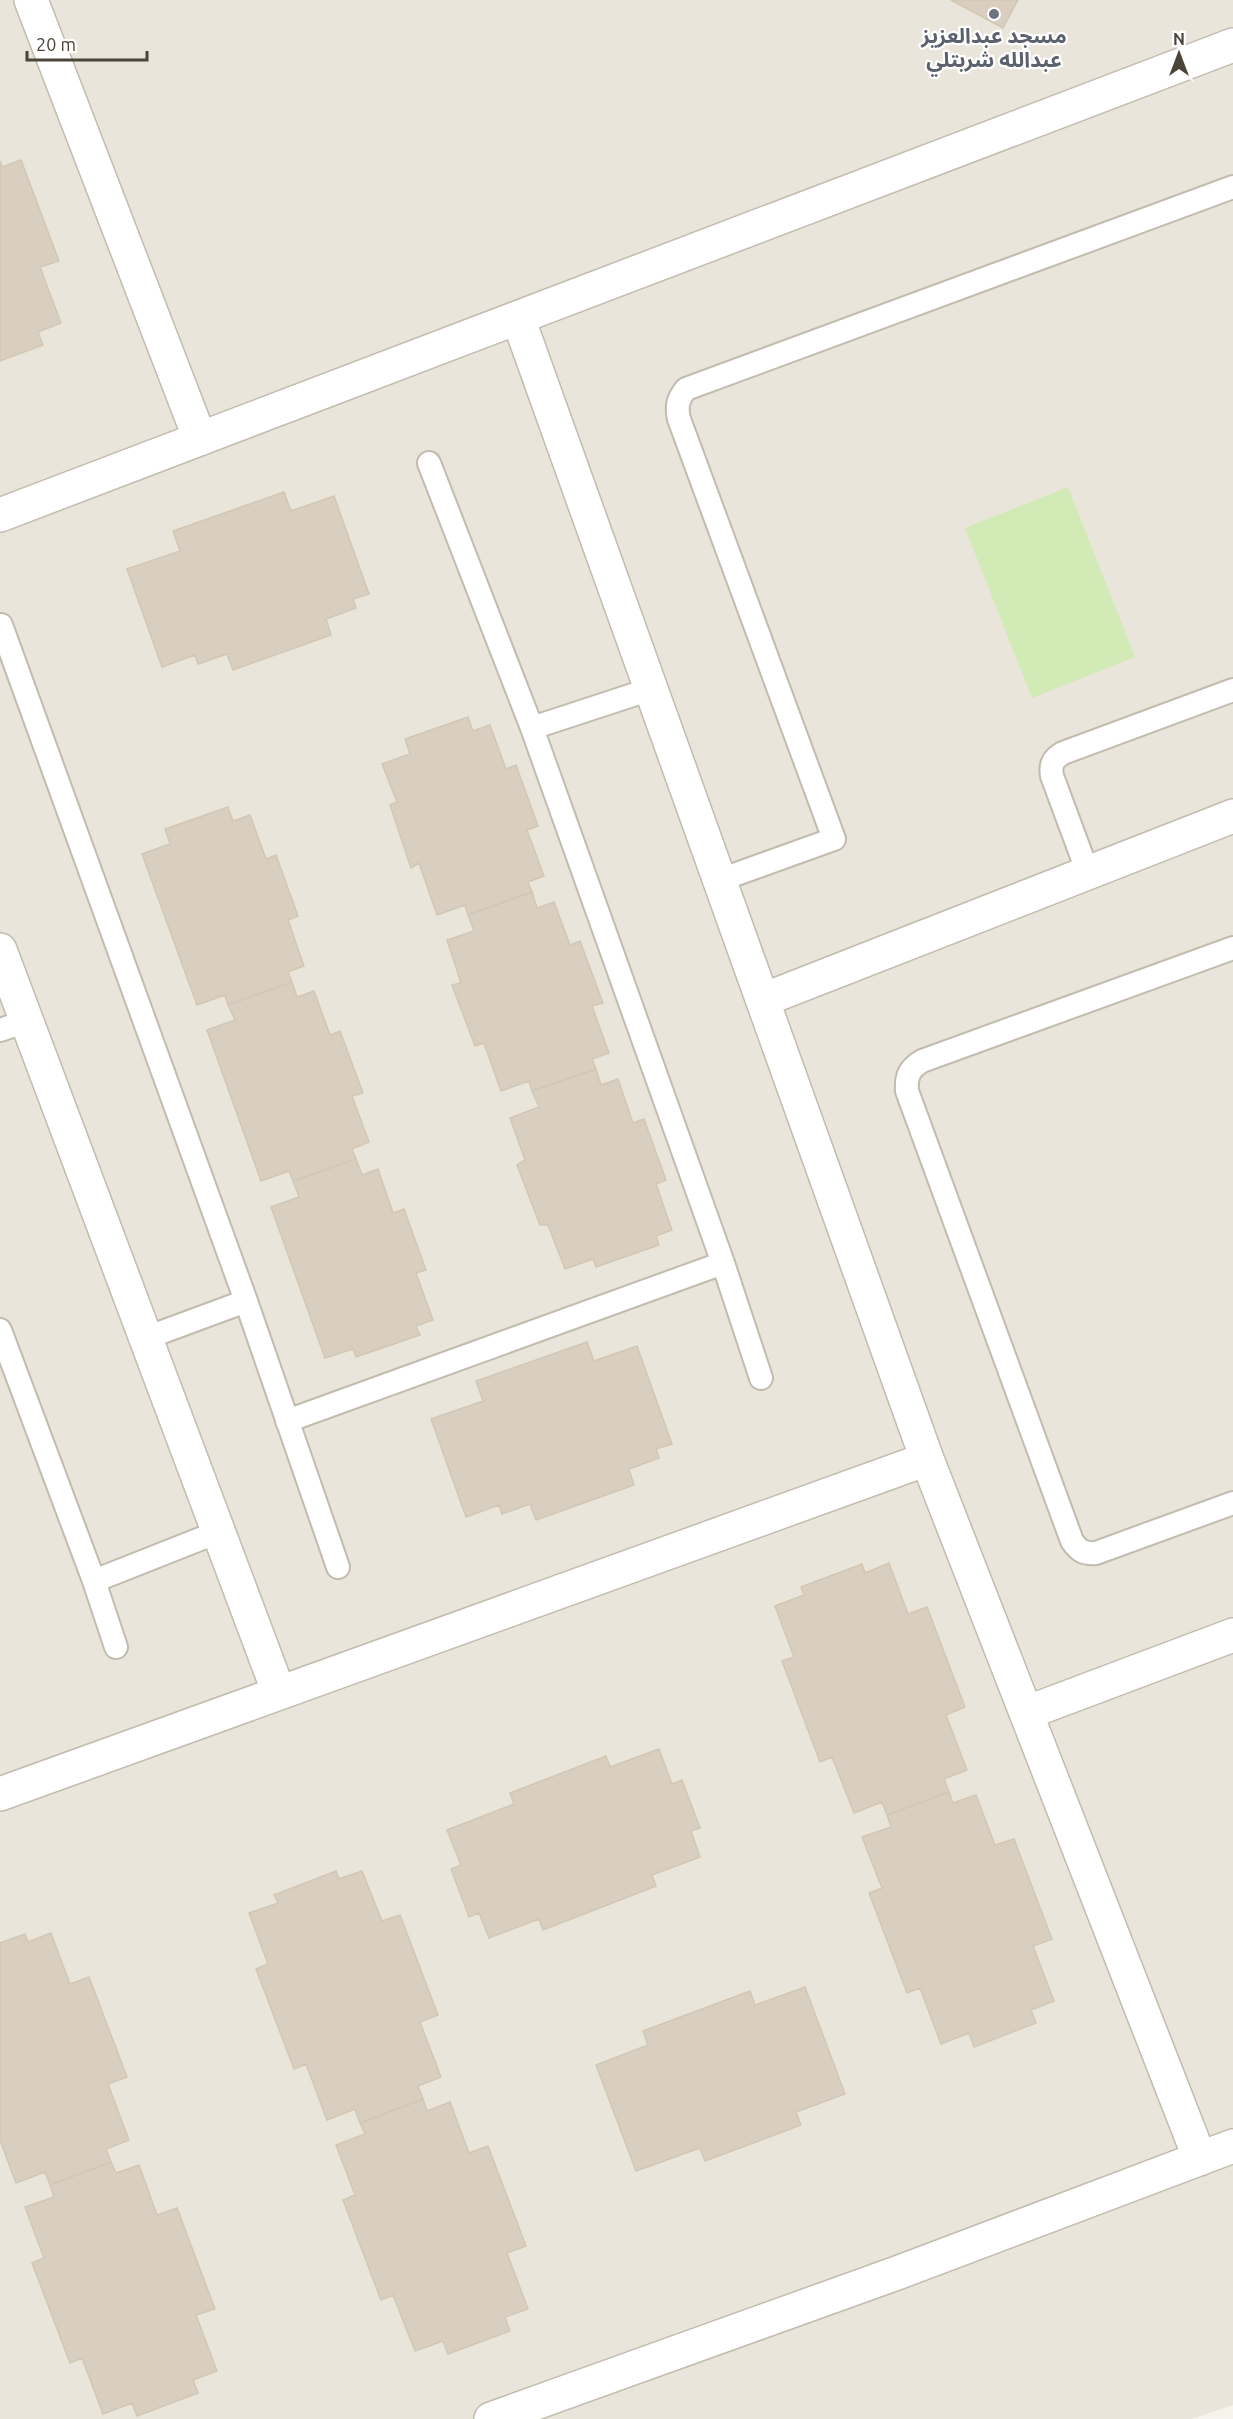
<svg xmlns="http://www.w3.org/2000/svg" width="1233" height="2419" font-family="Ubuntu,'Noto Sans Arabic',sans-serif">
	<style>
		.residential { fill: #eae5da }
		.green { fill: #d2eab5 }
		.building { fill: #d8cfc1; stroke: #d3c7b4; stroke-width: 1.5 }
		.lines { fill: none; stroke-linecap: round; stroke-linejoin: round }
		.lane-casing { stroke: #c2bbae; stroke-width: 26 }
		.street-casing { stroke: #c2bbae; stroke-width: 36 }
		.lane { stroke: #fff; stroke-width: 22 }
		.street { stroke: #fff; stroke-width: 33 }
		.worship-dot { fill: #6b7280; stroke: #fff; stroke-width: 2 }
		.labels { text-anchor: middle; stroke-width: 4.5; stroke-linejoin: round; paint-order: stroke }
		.worship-label { font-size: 21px; font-weight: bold; fill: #5b616d; stroke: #fff }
	</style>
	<rect width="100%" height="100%" fill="#f6f3ec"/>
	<!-- residential -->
	<path class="residential" d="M 0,0 L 1233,0 L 1233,2405 L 1192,2419 L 0,2419 Z"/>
	<!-- green -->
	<path class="green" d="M 1068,487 L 1135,657 L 1032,698 L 965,528 Z"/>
	<!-- building -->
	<path class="building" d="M 951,0 L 1018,0 L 1003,28 Z
		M 21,160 L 59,261 L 40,267 L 61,323 L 38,332 L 43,345 L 0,361 L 0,161 L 2,167 Z
		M 284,492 L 291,511 L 334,496 L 369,594 L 353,599 L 356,608 L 326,619 L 331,635 L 233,670 L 227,654 L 198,664 L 195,655 L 162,667 L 127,569 L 180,551 L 173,531 Z
		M 468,717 L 473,731 L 490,725 L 506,769 L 516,765 L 538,826 L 527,830 L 544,876 L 528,882 L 532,892 L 468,915 L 465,905 L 437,915 L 419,863 L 411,868 L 390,805 L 397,802 L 382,764 L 410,754 L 405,739 Z
		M 228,807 L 233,821 L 250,815 L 266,859 L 276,855 L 298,916 L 288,920 L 304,966 L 288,972 L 292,982 L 228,1005 L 225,995 L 197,1005 L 142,854 L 170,844 L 165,829 Z
		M 532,892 L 537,908 L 554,902 L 570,945 L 580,941 L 603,1003 L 592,1006 L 609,1053 L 592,1059 L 596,1069 L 532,1091 L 529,1081 L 501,1091 L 484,1043 L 475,1046 L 452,985 L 461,983 L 447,940 L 474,931 L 468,915 Z
		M 292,982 L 297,997 L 314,991 L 330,1035 L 340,1031 L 363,1093 L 352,1096 L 369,1142 L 352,1149 L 356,1159 L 293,1181 L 289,1171 L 261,1181 L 207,1030 L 235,1020 L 228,1005 Z
		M 596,1069 L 601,1085 L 618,1079 L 633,1123 L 644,1119 L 666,1180 L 656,1184 L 672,1230 L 656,1236 L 659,1245 L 596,1267 L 593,1259 L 565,1269 L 548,1225 L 540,1225 L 517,1165 L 525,1160 L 510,1118 L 539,1107 L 532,1091 Z
		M 356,1159 L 362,1175 L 378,1169 L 393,1213 L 404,1209 L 426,1270 L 416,1273 L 433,1320 L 416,1326 L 420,1335 L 356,1357 L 353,1349 L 325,1358 L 271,1207 L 299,1197 L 293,1181 Z
		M 587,1342 L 594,1361 L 637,1346 L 672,1444 L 656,1449 L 659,1458 L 629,1469 L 634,1485 L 536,1520 L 530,1504 L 502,1514 L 499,1505 L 466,1517 L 431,1419 L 483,1401 L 476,1381 Z
		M 889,1563 L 908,1614 L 927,1607 L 965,1707 L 946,1715 L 967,1770 L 944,1779 L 949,1792 L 887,1815 L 882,1802 L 854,1813 L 832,1757 L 820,1762 L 782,1661 L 794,1657 L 775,1606 L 804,1595 L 801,1587 L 862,1564 L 865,1573 Z
		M 659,1749 L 672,1784 L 682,1780 L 700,1828 L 691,1831 L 700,1857 L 652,1875 L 656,1886 L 543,1930 L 539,1919 L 489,1938 L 479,1913 L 469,1917 L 451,1869 L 461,1865 L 447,1830 L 514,1804 L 510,1793 L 606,1756 L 610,1767 Z
		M 949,1792 L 953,1803 L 976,1795 L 995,1845 L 1014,1839 L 1052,1939 L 1033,1946 L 1054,2001 L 1031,2010 L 1036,2023 L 974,2047 L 969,2033 L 941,2044 L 920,1988 L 907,1993 L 869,1893 L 882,1888 L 862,1837 L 891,1827 L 887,1815 Z
		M 336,1871 L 339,1879 L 362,1871 L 382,1921 L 400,1915 L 438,2015 L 420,2022 L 441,2077 L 418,2086 L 423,2099 L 360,2123 L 355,2109 L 327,2120 L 306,2064 L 294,2069 L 256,1969 L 268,1964 L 249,1913 L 278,1903 L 274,1895 Z
		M 51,1933 L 70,1984 L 89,1977 L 127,2077 L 108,2084 L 129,2140 L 106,2149 L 111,2162 L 50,2185 L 45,2172 L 16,2183 L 0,2140 L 0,1943 L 25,1934 L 28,1942 Z
		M 805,1987 L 845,2094 L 796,2112 L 801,2125 L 705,2161 L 700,2148 L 636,2171 L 596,2065 L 648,2045 L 643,2031 L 750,1991 L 755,2005 Z
		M 423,2099 L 427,2111 L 450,2102 L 469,2153 L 488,2146 L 526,2246 L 507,2253 L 528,2309 L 505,2317 L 510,2331 L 448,2354 L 443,2341 L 415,2351 L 393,2295 L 381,2300 L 343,2200 L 355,2195 L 336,2145 L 365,2134 L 360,2123 Z
		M 111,2162 L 116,2173 L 139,2165 L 157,2215 L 177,2208 L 215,2309 L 196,2315 L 217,2371 L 193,2380 L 198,2393 L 137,2416 L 132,2403 L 103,2414 L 82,2358 L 70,2363 L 32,2263 L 44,2258 L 25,2207 L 54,2197 L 50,2185 Z"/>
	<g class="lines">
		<defs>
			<path id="lane" d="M 429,463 L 532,728
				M 1,625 L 246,1301
				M 651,689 L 532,728 L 723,1263
				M 1088,873 L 1052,776 C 1050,764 1053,759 1063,753 L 1233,690
				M 720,880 L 834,839 L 679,419 C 676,406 678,399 686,389 L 1233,187
				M 1233,948 L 922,1061 C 909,1069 906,1076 907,1091 L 1072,1541 C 1079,1551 1084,1554 1096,1553 L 1233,1503
				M 0,1030 L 27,1021
				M 0,1330 L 94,1581 L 218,1532
				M 146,1338 L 246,1301 L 338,1567
				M 287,1421 L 723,1263 L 761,1378
				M 94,1581 L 116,1647"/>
			<path id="street" d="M 31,0 L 200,439
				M 518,318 L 927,1459 L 1200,2159
				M 0,515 L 1233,45
				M 0,950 L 279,1693
				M 763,1000 L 1233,816
				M 1026,1713 L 1233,1635
				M 0,1794 L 927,1459
				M 491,2419 L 897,2273 L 1233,2146"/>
		</defs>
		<!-- lane casing -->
		<use href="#lane" class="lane-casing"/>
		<!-- street casing -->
		<use href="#street" class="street-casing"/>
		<!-- lane -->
		<use href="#lane" class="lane"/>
		<!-- street -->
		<use href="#street" class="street"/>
	</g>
	<!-- markers -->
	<circle class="worship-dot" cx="994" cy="14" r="6"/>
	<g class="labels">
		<!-- worship labels -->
		<g class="worship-label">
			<text x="994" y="43">مسجد عبدالعزيز<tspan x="994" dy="24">عبدالله شربتلي</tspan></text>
		</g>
	</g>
	<!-- north arrow -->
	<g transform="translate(1179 54)" stroke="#ffffff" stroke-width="4.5" paint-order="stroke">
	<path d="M0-4.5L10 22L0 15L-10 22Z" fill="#4b4439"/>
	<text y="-9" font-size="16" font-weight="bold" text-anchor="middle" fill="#4b4439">N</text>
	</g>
	<!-- scale -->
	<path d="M27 51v9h120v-9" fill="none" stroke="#4b4439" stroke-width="3"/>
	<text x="36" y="51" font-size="18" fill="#4b4439" stroke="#ffffff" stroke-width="4.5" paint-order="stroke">20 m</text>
</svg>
